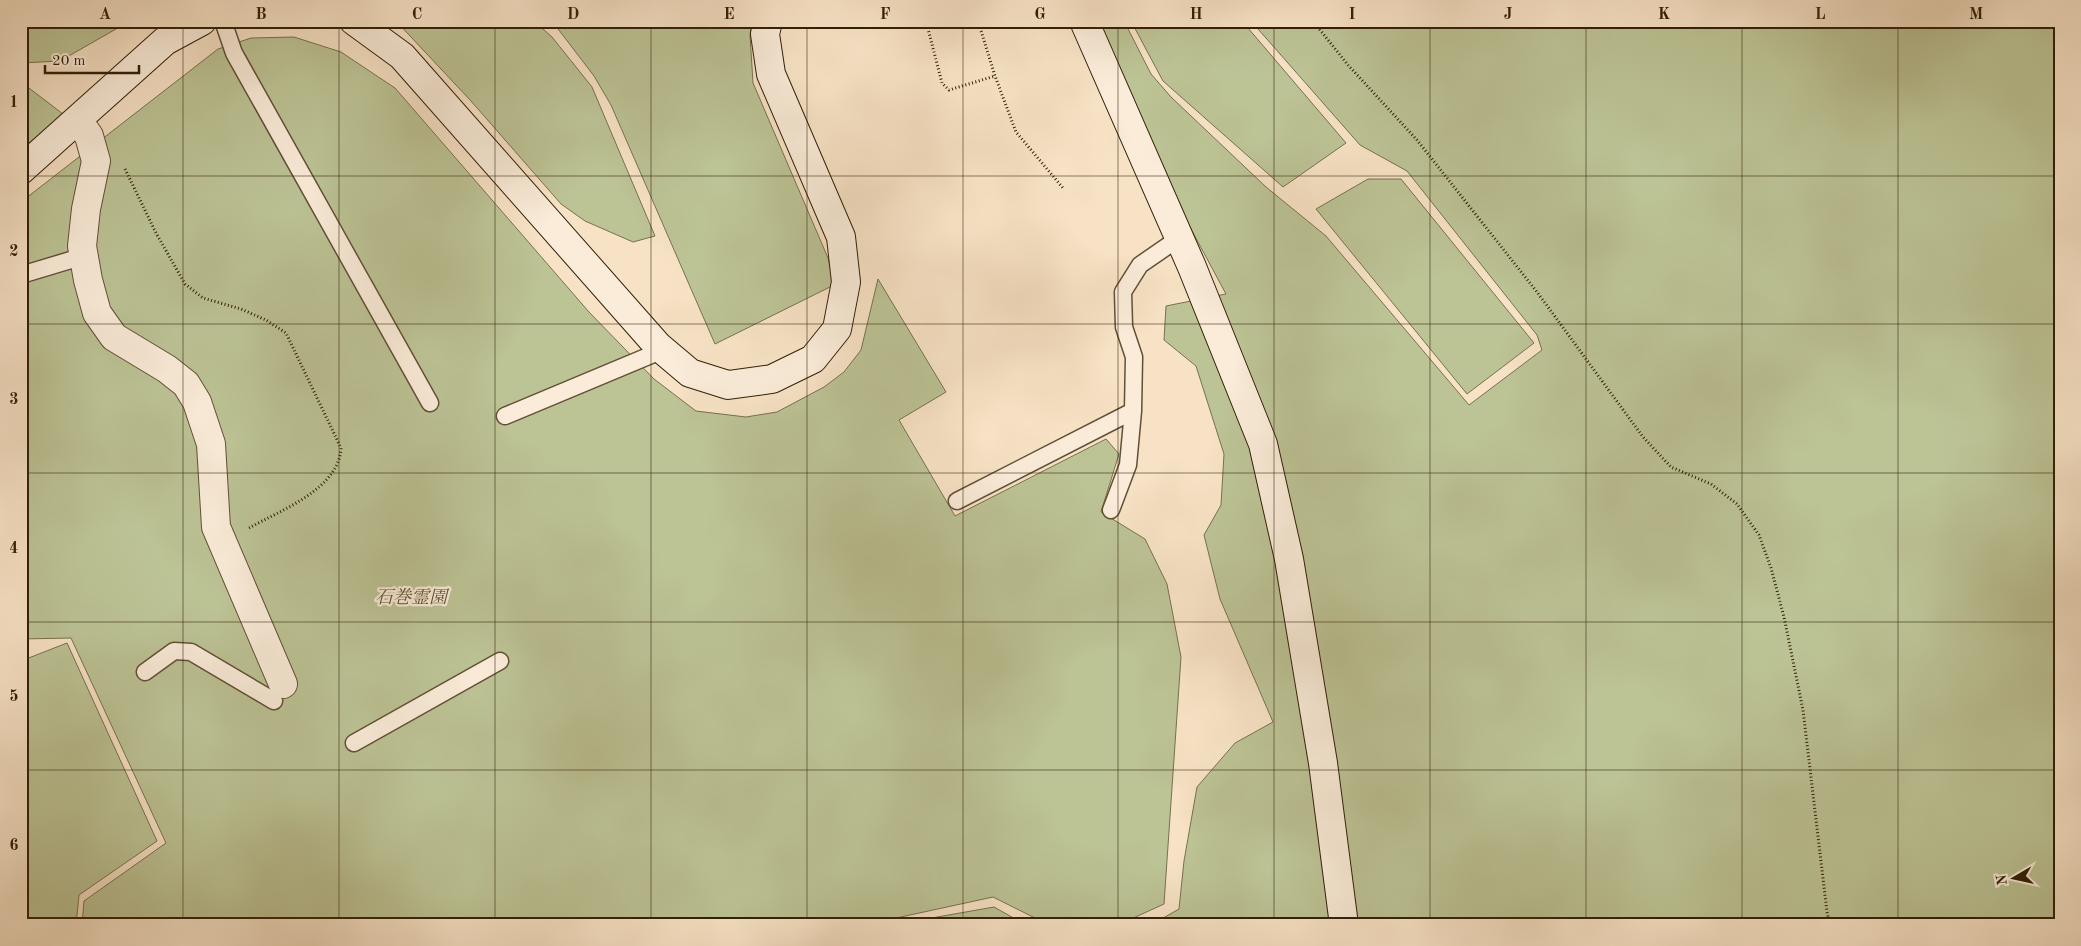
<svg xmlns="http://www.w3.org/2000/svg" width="2081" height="946" font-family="'Old Standard TT','Noto Serif JP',serif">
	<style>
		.green { fill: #bcc395; stroke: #76714e }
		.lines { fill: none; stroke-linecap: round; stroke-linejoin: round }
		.lane-casing { stroke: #625036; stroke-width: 19 }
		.street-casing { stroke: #625036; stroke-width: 30 }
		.secondary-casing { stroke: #311f06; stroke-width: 30 }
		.path { stroke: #311f06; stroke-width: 3; stroke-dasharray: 1 2.5; stroke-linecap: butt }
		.lane { stroke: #faecd9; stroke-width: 16 }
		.street { stroke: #faecd9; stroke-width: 28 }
		.secondary { stroke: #faecd9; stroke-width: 28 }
		.grid { fill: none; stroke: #311f06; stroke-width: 1; stroke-opacity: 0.55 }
		.labels { text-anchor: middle; stroke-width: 4.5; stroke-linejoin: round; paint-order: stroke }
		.park-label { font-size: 18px; font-style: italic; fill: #5b5031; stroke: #faecd9 }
		.neatline { fill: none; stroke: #311f06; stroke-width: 2 }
		.grid-label { font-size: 16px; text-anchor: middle; font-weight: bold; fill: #311f06 }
	</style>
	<rect width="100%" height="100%" fill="#f7e2c5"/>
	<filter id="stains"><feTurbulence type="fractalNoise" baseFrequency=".004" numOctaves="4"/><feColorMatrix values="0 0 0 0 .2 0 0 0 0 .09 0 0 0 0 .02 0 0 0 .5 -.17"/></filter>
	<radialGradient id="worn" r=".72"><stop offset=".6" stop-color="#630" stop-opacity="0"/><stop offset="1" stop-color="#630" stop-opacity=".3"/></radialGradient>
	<!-- green -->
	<path class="green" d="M 21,21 L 130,21 L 60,61 L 21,63 Z
		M 396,21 L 534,21 L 552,37 L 592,87 L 655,236 L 633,242 L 585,221 L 561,204 L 471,101 Z
		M 552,21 L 752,21 L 750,35 L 753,83 L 828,258 L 834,285 L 715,344 L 611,105 L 594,76 Z
		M 1098,21 L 1124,21 L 1151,74 L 1171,97 L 1266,187 L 1326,236 L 1469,405 L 1542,350 L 1537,335 L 1407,171 L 1360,145 L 1251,21 L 2060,21 L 2060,925 L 1151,925 L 1179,909 L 1184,861 L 1197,787 L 1235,743 L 1273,722 L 1220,599 L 1204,535 L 1221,505 L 1224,454 L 1196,366 L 1164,340 L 1166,306 L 1226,294 L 1184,216 Z
		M 1131,21 L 1242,21 L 1346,143 L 1283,187 L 1163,81 Z
		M 294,37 L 341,52 L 395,88 L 589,312 L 654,379 L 696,411 L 746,417 L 777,412 L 824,387 L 844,372 L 861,350 L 878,279 L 946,392 L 899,420 L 955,516 L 1106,439 L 1119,454 L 1101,512 L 1145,539 L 1167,584 L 1181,657 L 1164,904 L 1118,925 L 1049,925 L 993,897 L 887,920 L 880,925 L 82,925 L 84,901 L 166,843 L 71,638 L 21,639 L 21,202 L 218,49 L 251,38 Z
		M 21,82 L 63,114 L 21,150 Z
		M 1368,179 L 1401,179 L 1534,343 L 1467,394 L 1316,209 Z
		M 67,643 L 157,841 L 79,895 L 76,925 L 21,925 L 21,661 Z
		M 994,907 L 1026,925 L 892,925 Z"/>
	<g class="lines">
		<defs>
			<path id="lane" d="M 223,21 L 234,53 L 430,403
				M 21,275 L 84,256
				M 505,416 L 663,350
				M 957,501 L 1133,411
				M 1111,510 L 1128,465 L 1133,411 L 1134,357 L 1124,327 L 1123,292 L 1140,265 L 1179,238
				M 145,672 L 174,651 L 191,652 L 274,701
				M 354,743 L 500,661"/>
			<path id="street" d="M 78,120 L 89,136 L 96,161 L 86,209 L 82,246 L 88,280 L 97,313 L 114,337 L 167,369 L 186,384 L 197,402 L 211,444 L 216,527 L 283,684"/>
			<path id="secondary" d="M 354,21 L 402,56 L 658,346 L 690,373 L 728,385 L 772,379 L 813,359 L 837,329 L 846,282 L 841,237 L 771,74 L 765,34 L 768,21
				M 1084,21 L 1192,267 L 1263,444 L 1289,559 L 1323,763 L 1344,925
				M 21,170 L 165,41 L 202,21"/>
		</defs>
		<!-- lane casing -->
		<use href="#lane" class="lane-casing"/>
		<!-- street casing -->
		<use href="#street" class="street-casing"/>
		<!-- secondary casing -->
		<use href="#secondary" class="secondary-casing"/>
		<!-- path -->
		<path class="path" d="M 926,21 L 942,83 L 949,90 L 995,76
			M 978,21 L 995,76 L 1016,132 L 1063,188
			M 1313,21 L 1348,65 L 1417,140 L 1537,292 L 1643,437 L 1671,467 L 1711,484 L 1737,504 L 1759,535 L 1771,568 L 1784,617 L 1803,710 L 1827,912 L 1830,925
			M 125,169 L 156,233 L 185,284 L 203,298 L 241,309 L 266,320 L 286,333 L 341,448 C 339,489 281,510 249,528"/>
		<!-- lane -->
		<use href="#lane" class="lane"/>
		<!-- street -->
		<use href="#street" class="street"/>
		<!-- secondary -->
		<use href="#secondary" class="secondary"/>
	</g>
	<!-- grid -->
	<path class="grid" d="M 183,21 L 183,925M 339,21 L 339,925M 495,21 L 495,925M 651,21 L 651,925M 807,21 L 807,925M 963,21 L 963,925M 1118,21 L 1118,925M 1274,21 L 1274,925M 1430,21 L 1430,925M 1586,21 L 1586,925M 1742,21 L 1742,925M 1898,21 L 1898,925M 21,176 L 2060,176M 21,324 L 2060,324M 21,473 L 2060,473M 21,622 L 2060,622M 21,770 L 2060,770"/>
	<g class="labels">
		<!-- park labels -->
		<g class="park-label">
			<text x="411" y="603">石巻霊園</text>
		</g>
	</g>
	<!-- margin -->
	<rect width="2081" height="946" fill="none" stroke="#f7e2c5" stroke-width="55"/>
	<!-- north arrow -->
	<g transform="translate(2014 878) rotate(261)" stroke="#faecd9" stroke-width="4" paint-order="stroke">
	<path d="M0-4L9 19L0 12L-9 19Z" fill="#311f06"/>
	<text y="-8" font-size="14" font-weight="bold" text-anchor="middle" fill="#311f06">N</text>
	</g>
	<!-- scale -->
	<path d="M45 65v8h94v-8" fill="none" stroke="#311f06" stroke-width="2.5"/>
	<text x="52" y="65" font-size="15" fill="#311f06" stroke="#faecd9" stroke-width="4" paint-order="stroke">20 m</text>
	<rect x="28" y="28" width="2026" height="890" class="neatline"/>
	<g class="grid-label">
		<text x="105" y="19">A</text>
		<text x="261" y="19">B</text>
		<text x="417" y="19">C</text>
		<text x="573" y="19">D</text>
		<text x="729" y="19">E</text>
		<text x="885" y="19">F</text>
		<text x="1040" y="19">G</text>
		<text x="1196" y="19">H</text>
		<text x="1352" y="19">I</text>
		<text x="1508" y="19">J</text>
		<text x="1664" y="19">K</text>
		<text x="1820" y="19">L</text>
		<text x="1976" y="19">M</text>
		<text x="14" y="107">1</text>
		<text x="14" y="256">2</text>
		<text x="14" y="404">3</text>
		<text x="14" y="553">4</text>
		<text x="14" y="701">5</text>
		<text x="14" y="850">6</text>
	</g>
	<rect width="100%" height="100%" filter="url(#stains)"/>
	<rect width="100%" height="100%" fill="url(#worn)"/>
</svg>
